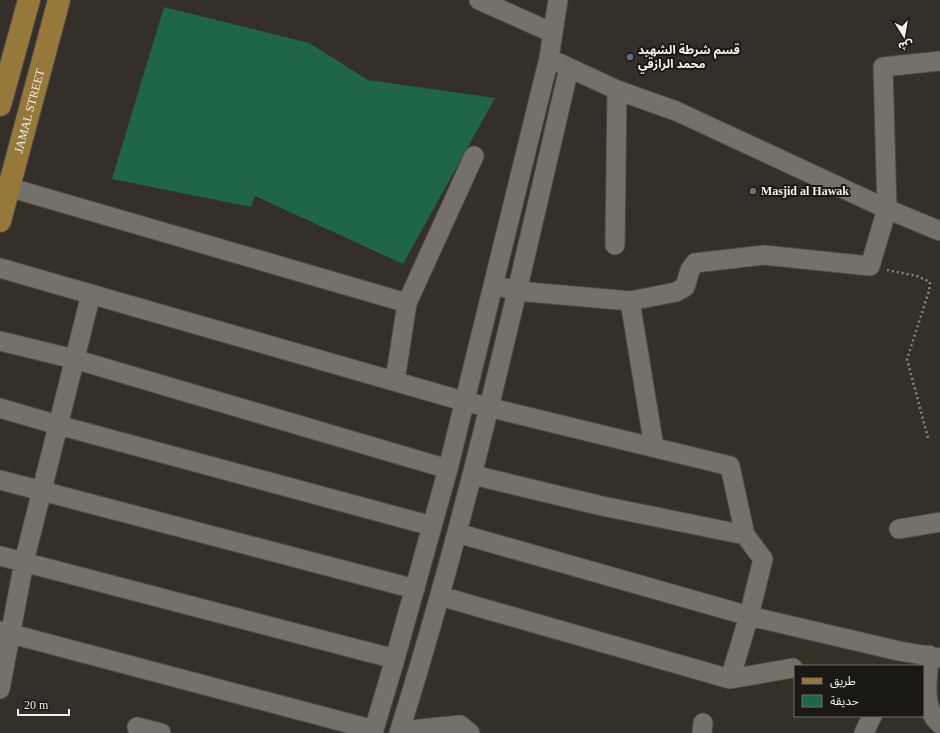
<svg xmlns="http://www.w3.org/2000/svg" width="940" height="733" font-family="'Times New Roman','Noto Sans Arabic',serif">
	<style>
		.green { fill: #1e6645 }
		.lines { fill: none; stroke-linecap: round; stroke-linejoin: round }
		.street-casing { stroke: #4f4b46; stroke-width: 21 }
		.primary-casing { stroke: #4f4b46; stroke-width: 24 }
		.path { stroke: #8a8680; stroke-width: 2.5; stroke-dasharray: 2 3; stroke-linecap: butt }
		.street { stroke: #757169; stroke-width: 19 }
		.primary { stroke: #95783a; stroke-width: 22 }
		.service-dot { fill: #5c6f8a; stroke: #1a1815; stroke-width: 1.5 }
		.worship-dot { fill: #6b7280; stroke: #1a1815; stroke-width: 1.5 }
		.labels { text-anchor: middle; stroke-width: 4; stroke-linejoin: round; paint-order: stroke }
		.poi-label { font-size: 12px; font-weight: bold; fill: #f4f1ed; stroke: #1a1815; text-anchor: start }
		.street-label { font-size: 12px; fill: #f4f1ed; stroke: #1a1815 }
	</style>
	<rect width="100%" height="100%" fill="#342f28"/>
	<!-- green -->
	<path class="green" d="M 164,7 L 309,43 L 368,80 L 495,98 L 403,264 L 255,196 L 251,207 L 112,179 Z"/>
	<g class="lines">
		<defs>
			<path id="street" d="M 479,0 L 553,33
				M 559,63 L 617,90 L 676,111 L 887,209 L 940,231
				M 8,187 L 407,303
				M 615,245 L 617,90
				M 0,268 L 463,401 L 730,466 L 745,535
				M 506,288 L 517,291 L 630,301 L 654,447
				M 630,301 L 676,292 L 685,287 L 690,270 L 695,263 L 764,255 L 870,266 L 887,209 L 883,67 L 940,61
				M 0,341 L 74,359 L 448,469
				M 395,381 L 407,303 L 474,156
				M 0,408 L 58,425 L 432,526
				M 473,475 L 602,506 L 745,535 L 763,559 L 749,616 L 730,679
				M 0,480 L 415,589
				M 899,529 L 940,522
				M 457,533 L 749,616 L 899,651 L 940,658
				M 0,556 L 395,659
				M 440,596 L 730,679 L 793,668
				M 0,631 L 374,730
				M 929,655 C 928,678 921,708 940,724
				M 0,689 L 24,562 L 91,294
				M 137,727 L 161,733
				M 400,731 L 460,725 L 470,733
				M 373,733 L 395,659 L 448,469 L 549,58 L 558,0
				M 399,733 C 468,514 517,291 569,68
				M 702,733 L 703,723
				M 864,733 L 872,716"/>
			<g id="primary">
				<path d="M 0,105 L 29,0"/>
				<path id="s1" d="M 0,221 L 59,0"/>
			</g>
		</defs>
		<!-- street casing -->
		<use href="#street" class="street-casing"/>
		<!-- primary casing -->
		<use href="#primary" class="primary-casing"/>
		<!-- path -->
		<path class="path" d="M 887,270 L 917,276 L 930,282 L 929,291 L 907,359 L 928,438"/>
		<!-- street -->
		<use href="#street" class="street"/>
		<!-- primary -->
		<use href="#primary" class="primary"/>
	</g>
	<!-- markers -->
	<circle class="service-dot" cx="630" cy="57" r="4"/>
	<circle class="worship-dot" cx="753" cy="191" r="4"/>
	<g class="labels">
		<!-- poi labels -->
		<g class="poi-label">
			<text x="638" y="54">قسم شرطة الشهيد<tspan x="638" dy="14">محمد الرازقي</tspan></text>
			<text x="761" y="195">Masjid al Hawak</text>
		</g>
		<!-- street labels -->
		<g class="street-label">
			<text dy="4" stroke="none"><textPath href="#s1" startOffset="114">JAMAL STREET</textPath></text>
		</g>
	</g>
	<!-- legend -->
	<rect x="794" y="665" width="130" height="52" fill="#1a1815" stroke="#716f6b"/>
	<rect x="802" y="678" width="20" height="6" fill="#95783a" stroke="#716f6b"/>
	<text x="830" y="685" font-size="12" fill="#f4f1ed">طريق</text>
	<rect x="802" y="695" width="20" height="12" fill="#1e6645" stroke="#716f6b"/>
	<text x="830" y="705" font-size="12" fill="#f4f1ed">حديقة</text>
	<!-- north arrow -->
	<g transform="translate(904 36) rotate(169)" stroke="#1a1815" stroke-width="3" paint-order="stroke">
	<path d="M0-3L7 15L0 10L-7 15Z" fill="#f4f1ed"/>
	<text y="-6" font-size="11" font-weight="bold" text-anchor="middle" fill="#f4f1ed">ش</text>
	</g>
	<!-- scale -->
	<path d="M18 709v6h51v-6" fill="none" stroke="#f4f1ed" stroke-width="2"/>
	<text x="24" y="709" font-size="12" fill="#f4f1ed" stroke="#1a1815" stroke-width="3" paint-order="stroke">20 m</text>
</svg>
